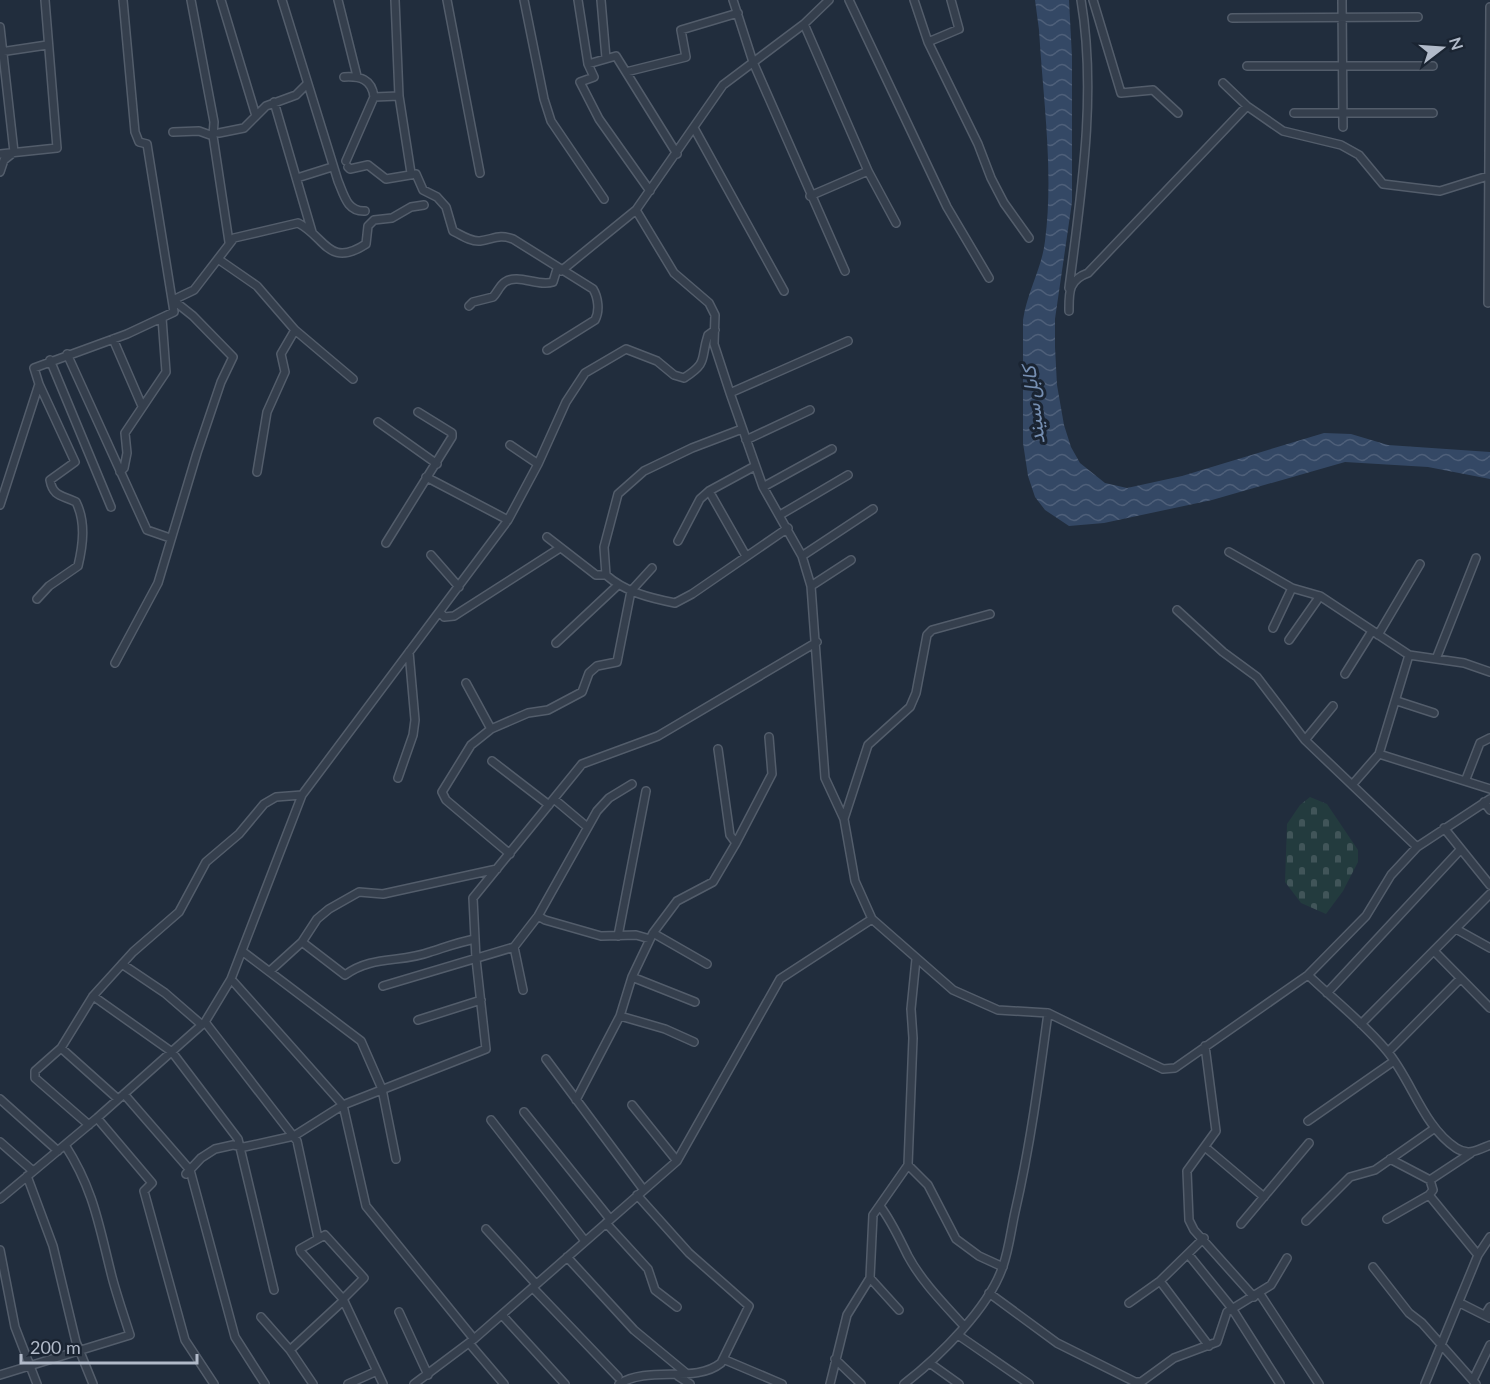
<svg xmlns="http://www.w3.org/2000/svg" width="1490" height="1384" font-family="Lato,Vazirmatn,sans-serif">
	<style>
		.cemetery { fill: url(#cemetery-stones) }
		.water { fill: url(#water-waves) }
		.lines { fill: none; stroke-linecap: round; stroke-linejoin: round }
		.minor-casing { stroke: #535d6b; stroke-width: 10 }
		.minor { stroke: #353f4d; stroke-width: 7 }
		.labels { text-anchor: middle; stroke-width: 6; stroke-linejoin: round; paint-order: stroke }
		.water-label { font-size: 20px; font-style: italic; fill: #768fb2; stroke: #1a2432 }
	</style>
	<defs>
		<pattern id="cemetery-stones" width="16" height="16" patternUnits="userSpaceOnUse" patternTransform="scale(1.5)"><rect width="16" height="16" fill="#233b3e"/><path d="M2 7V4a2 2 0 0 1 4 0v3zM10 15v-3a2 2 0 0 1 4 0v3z" fill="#415559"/></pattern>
		<pattern id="water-waves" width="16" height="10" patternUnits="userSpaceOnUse" patternTransform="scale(1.5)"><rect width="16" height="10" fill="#344865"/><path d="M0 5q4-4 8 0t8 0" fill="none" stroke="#4f607a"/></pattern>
	</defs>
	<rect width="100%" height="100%" fill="#212d3d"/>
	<!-- cemetery -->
	<path class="cemetery" d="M 1310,797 L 1327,804 L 1358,850 L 1358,862 L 1343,891 L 1326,914 L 1301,903 L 1285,882 L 1287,824 L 1300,805 Z"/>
	<!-- water -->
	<path class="water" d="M 1035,0 L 1069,0 L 1072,57 L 1072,202 L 1055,319 L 1055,347 L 1057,385 L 1064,425 L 1071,447 L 1080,463 L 1105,483 L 1127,488 L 1182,476 L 1324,433 L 1351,434 L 1388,445 L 1490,452 L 1490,479 L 1428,467 L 1345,462 L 1212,500 L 1104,523 L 1069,526 L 1045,510 L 1035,497 L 1028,476 L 1023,443 L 1023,320 C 1027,292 1042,268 1045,241 C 1054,172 1043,99 1039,30 Z"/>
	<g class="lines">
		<defs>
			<path id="minor" d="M 191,0 L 214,122 L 213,136 L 229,242
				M 221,0 L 256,116
				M 282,0 L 338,181 C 344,195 347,212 365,211
				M 338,0 L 357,76
				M 395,0 L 399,96 L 411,173
				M 447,0 L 480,173
				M 524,0 L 544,99 L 551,121 L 604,199
				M 578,0 L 588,64 L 594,77 L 580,82 L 599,119 L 650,191
				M 601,0 L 606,58
				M 733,0 L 753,62 L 845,271
				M 829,0 L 804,24 L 723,85 L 636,210 L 674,273 L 709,303 L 715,315 L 714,344 L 730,393 L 763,487 L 802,556 L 811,586 L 825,778 L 844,819 L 855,881 L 872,919 L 953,990 L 998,1010 L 1048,1013 C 1039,1080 1030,1147 1015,1212 C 1011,1230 1009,1249 1003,1266 C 989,1308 939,1357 904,1384
				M 849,0 L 947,207 L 989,278
				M 914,0 L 928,42 L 978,144 L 991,178 L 1004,203 L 1029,238
				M 1093,0 L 1121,93 L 1153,90 L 1178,113
				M 1342,0 L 1343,127
				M 1232,18 L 1418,17
				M 804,24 L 868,171 L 896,223
				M 0,27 L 14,152 L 4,160 L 0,172
				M 928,42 L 959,29 L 951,0
				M 0,52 L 47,45
				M 588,64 L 616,56 L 677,154
				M 1247,66 L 1433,66
				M 626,72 L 686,57 L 681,30 L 738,13
				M 344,77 C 360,76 372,79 374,97 L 346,161
				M 1223,83 L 1247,106 L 1283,131 L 1341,145 L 1359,155 L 1383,184 L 1440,191 L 1488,176
				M 374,97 L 399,96
				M 274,102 L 312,232
				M 1294,113 L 1433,113
				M 694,128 L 784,291
				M 173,132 L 199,131 L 213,136
				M 219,133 L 244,128 L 266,106 L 296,95 L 307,84
				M 0,154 L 57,148 L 45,0
				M 348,167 L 350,169 L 368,165 L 386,179 L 416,174 L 423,190 L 437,197 L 446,207 L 453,231 C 461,235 471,242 480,241 C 494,239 499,234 513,239 L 593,289 C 598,297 600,311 595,320 L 547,350
				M 297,178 L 332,167
				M 810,196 L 868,171
				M 218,259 L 257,286 L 295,330 L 353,379
				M 561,271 L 636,210
				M 1069,288 C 1081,194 1097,94 1081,0
				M 173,300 L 194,290 L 234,238 L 298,223 C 325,236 328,269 366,244 L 368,226 L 374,220 L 392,218 L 411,207 L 424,205
				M 1488,303 L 1490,7
				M 469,306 L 473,302 L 493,297 C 497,293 500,285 505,282 C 518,273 538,287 553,282 L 557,269
				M 1069,311 C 1069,293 1068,280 1088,273 L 1247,106
				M 113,339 L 142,406
				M 67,354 L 147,530 L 170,538
				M 50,360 L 111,507
				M 730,393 L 848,341
				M 378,422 L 437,464
				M 742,429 L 692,448 L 644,471 L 618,494 L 604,547 L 606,575 C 625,592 650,598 675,603 L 692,594 L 788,528
				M 746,440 L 810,410
				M 510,445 L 538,464
				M 120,472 L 124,468 L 127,453 L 125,433 L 166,372 L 162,318
				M 257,472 L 267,412 L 285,372 L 281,354 L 295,330
				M 426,477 L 508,520
				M 763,487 L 832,449
				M 709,491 L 746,556
				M 0,505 L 39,384 L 34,368 L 127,334 L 174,312 L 147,144 L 139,142 L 135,132 L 123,0
				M 780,515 L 848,475
				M 547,537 L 596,575 L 606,575
				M 678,541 L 700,499 L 709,491 L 755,466
				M 386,543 L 452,437 L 452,433 L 418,412
				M 1229,552 L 1292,588 L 1320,596 L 1409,655 L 1464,663 L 1490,672
				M 431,555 L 459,587
				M 802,556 L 873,509
				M 811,586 L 851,560
				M 37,599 L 49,586 L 78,566 C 83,545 86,522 76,502 C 62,495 53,497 50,480 L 75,462 L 39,384
				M 1177,610 L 1223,652 L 1257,677 L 1305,740 L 1417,847
				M 440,612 L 444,617 L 454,616 L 560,548
				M 1273,628 L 1292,588
				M 1378,635 L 1420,564
				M 1289,640 L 1320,596
				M 556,643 L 618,585
				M 1436,659 L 1476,558
				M 115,663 L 158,583 L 197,453 L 221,382 L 233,357 L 193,316 L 173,300
				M 1345,674 L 1372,631
				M 466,683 L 491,729
				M 1397,701 L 1434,713
				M 1305,740 L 1333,706
				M 718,749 L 730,835 L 736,843
				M 1379,754 L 1490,789
				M 492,761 L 549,805
				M 398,778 L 413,735 L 415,720 L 409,652
				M 1466,779 L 1480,743 L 1490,738
				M 1352,785 L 1379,754 L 1409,655
				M 554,799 L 586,826
				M 1484,802 L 1490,810
				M 844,819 L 868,745 L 910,707 L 916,693 L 927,635 L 932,630 L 990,614
				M 1444,828 L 1490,885
				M 510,854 L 446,800 L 442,792 L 471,745 L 491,729 L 528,713 L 548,710 L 582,692 L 589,673 L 597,666 L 617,662 L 631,591 L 652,568
				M 538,916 L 545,920 L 601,936 L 636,935 L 650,939
				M 1456,929 L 1490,948
				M 653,933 L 707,964
				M 618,936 L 646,791
				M 302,942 L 345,975 C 372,955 401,963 430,952 C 446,947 459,942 475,939
				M 514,947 L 523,990
				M 242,951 L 361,1041 L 382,1089 L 396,1159
				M 1434,951 L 1490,1008
				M 122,964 L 165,993 L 202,1025
				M 270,971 L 302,942 L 317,919 L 329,909 L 359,892 L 383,894 L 497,869
				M 1308,975 C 1334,1000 1364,1023 1387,1051 C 1412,1081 1423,1126 1456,1148 C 1468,1156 1478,1150 1490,1145
				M 632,977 L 695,1002
				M 231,979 L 343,1105 L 366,1206 L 474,1339
				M 383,986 L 514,947 L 538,916 L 597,811 L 609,798 L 632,784
				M 1327,993 L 1461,849
				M 93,996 L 172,1052 L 238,1139 L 274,1290
				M 1048,1013 L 1163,1069 L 1175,1068 L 1308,975 L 1366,916 L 1391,875 L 1417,847 L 1490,799
				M 620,1016 L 665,1029 L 694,1042
				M 418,1020 L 481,1000
				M 205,1022 L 297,1141 L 318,1238
				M 1361,1024 L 1490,894
				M 1205,1046 L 1216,1131 L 1187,1171 L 1189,1220 L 1194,1230 L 1254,1297
				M 61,1048 L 118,1099
				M 1388,1052 L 1460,979
				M 546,1059 L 643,1189
				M 124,1094 L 190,1170 L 235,1337 L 265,1384
				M 0,1099 L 58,1151
				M 576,1100 L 620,1016 L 632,977 L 653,933 L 677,901 L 713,882 L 736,843 L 772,774 L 769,737
				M 632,1105 L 677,1161
				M 524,1112 L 610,1219
				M 97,1118 L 152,1183 L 144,1191 L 185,1340 L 214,1384
				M 491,1120 L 585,1241
				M 1308,1121 L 1394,1061
				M 89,1125 L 35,1078 L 35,1071 L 61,1048 L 93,996 L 133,952 L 179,912 L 206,862 L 239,834 L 264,804 L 276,797 L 302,795
				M 0,1142 L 33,1171
				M 1205,1147 L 1264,1197
				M 908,1165 L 928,1185 L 956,1239 L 979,1256 L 1003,1267
				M 186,1174 L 201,1158 L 215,1149 L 233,1145 L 244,1147 L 294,1136 L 343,1105 L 486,1049 L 476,959 L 473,898 L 582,764 L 658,736 L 817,642
				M 27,1176 L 53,1246 L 76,1342 L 93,1384
				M 1430,1180 L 1471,1153
				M 1429,1195 L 1478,1255
				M 0,1199 L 97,1118 L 205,1022 L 231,979 L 302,795 L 508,520 L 538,464 L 566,402 L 585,373 L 626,349 L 657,361 L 674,375 L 684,378 C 709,362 700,359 708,335 L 715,330
				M 880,1206 C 892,1222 899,1238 908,1256 C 922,1282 944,1304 964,1326
				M 1387,1219 L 1429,1195 L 1433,1190 L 1430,1180 L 1390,1159
				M 1306,1221 L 1350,1177 L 1375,1170 L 1435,1128
				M 606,1223 L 648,1269 L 655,1290 L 677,1307
				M 1241,1224 L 1309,1143
				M 486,1229 L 536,1284
				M 0,1250 L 15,1327 L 37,1384
				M 1188,1254 L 1231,1307 L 1280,1384
				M 567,1257 L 634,1330 L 686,1373
				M 1373,1267 L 1409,1313 L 1422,1323 L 1476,1384
				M 870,1278 L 899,1310
				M 1160,1281 L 1209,1346
				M 533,1288 L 618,1377
				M 989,1293 L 1057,1343 L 1135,1382 L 1141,1382 L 1174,1358 L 1217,1342 L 1227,1312 L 1271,1285 L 1287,1258
				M 1260,1294 L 1319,1384
				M 343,1299 L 364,1278 L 325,1235 L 300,1249 L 301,1252 L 343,1299 L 383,1384
				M 1129,1303 L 1160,1281 L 1204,1238
				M 1460,1303 L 1490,1318
				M 399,1312 L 428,1375
				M 502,1315 L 565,1384
				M 1485,1315 L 1490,1307
				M 261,1317 L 290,1350 L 313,1384
				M 958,1335 L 1029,1384
				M 469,1343 L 504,1384
				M 290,1350 L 343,1301
				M 723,1359 L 782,1384
				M 835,1359 L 861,1384
				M 931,1364 L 959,1384
				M 0,1375 L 130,1335 C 124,1316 117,1296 112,1277 C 99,1226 94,1190 65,1145
				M 678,1376 L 690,1384
				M 1473,1380 L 1490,1345
				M 348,1384 L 377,1371
				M 414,1384 L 474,1339 L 677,1161 L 780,979 L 872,919
				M 619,1384 C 649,1365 695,1384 721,1363 L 749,1306 L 689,1253 L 637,1195
				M 830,1384 L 847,1315 L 870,1278 L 873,1215 L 908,1165 L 913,1038 L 911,1009 L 916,959
				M 1425,1384 L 1478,1255 L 1490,1237"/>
		</defs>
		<!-- minor casing -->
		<use href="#minor" class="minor-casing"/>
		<!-- minor -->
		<use href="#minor" class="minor"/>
	</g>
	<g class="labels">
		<!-- water labels -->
		<g class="water-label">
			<text transform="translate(1033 405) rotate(-97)" y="7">کابل سيند</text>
		</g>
	</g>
	<!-- north arrow -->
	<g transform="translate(1442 48) rotate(73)" stroke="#1a2432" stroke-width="4.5" paint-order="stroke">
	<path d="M0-4.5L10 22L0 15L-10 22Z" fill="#b1bac9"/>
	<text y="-9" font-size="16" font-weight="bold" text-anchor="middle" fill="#b1bac9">N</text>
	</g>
	<!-- scale -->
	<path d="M21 1354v9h176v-9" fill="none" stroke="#b1bac9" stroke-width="3"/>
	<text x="30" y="1354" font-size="18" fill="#b1bac9" stroke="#1a2432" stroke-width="4.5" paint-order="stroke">200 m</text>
</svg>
